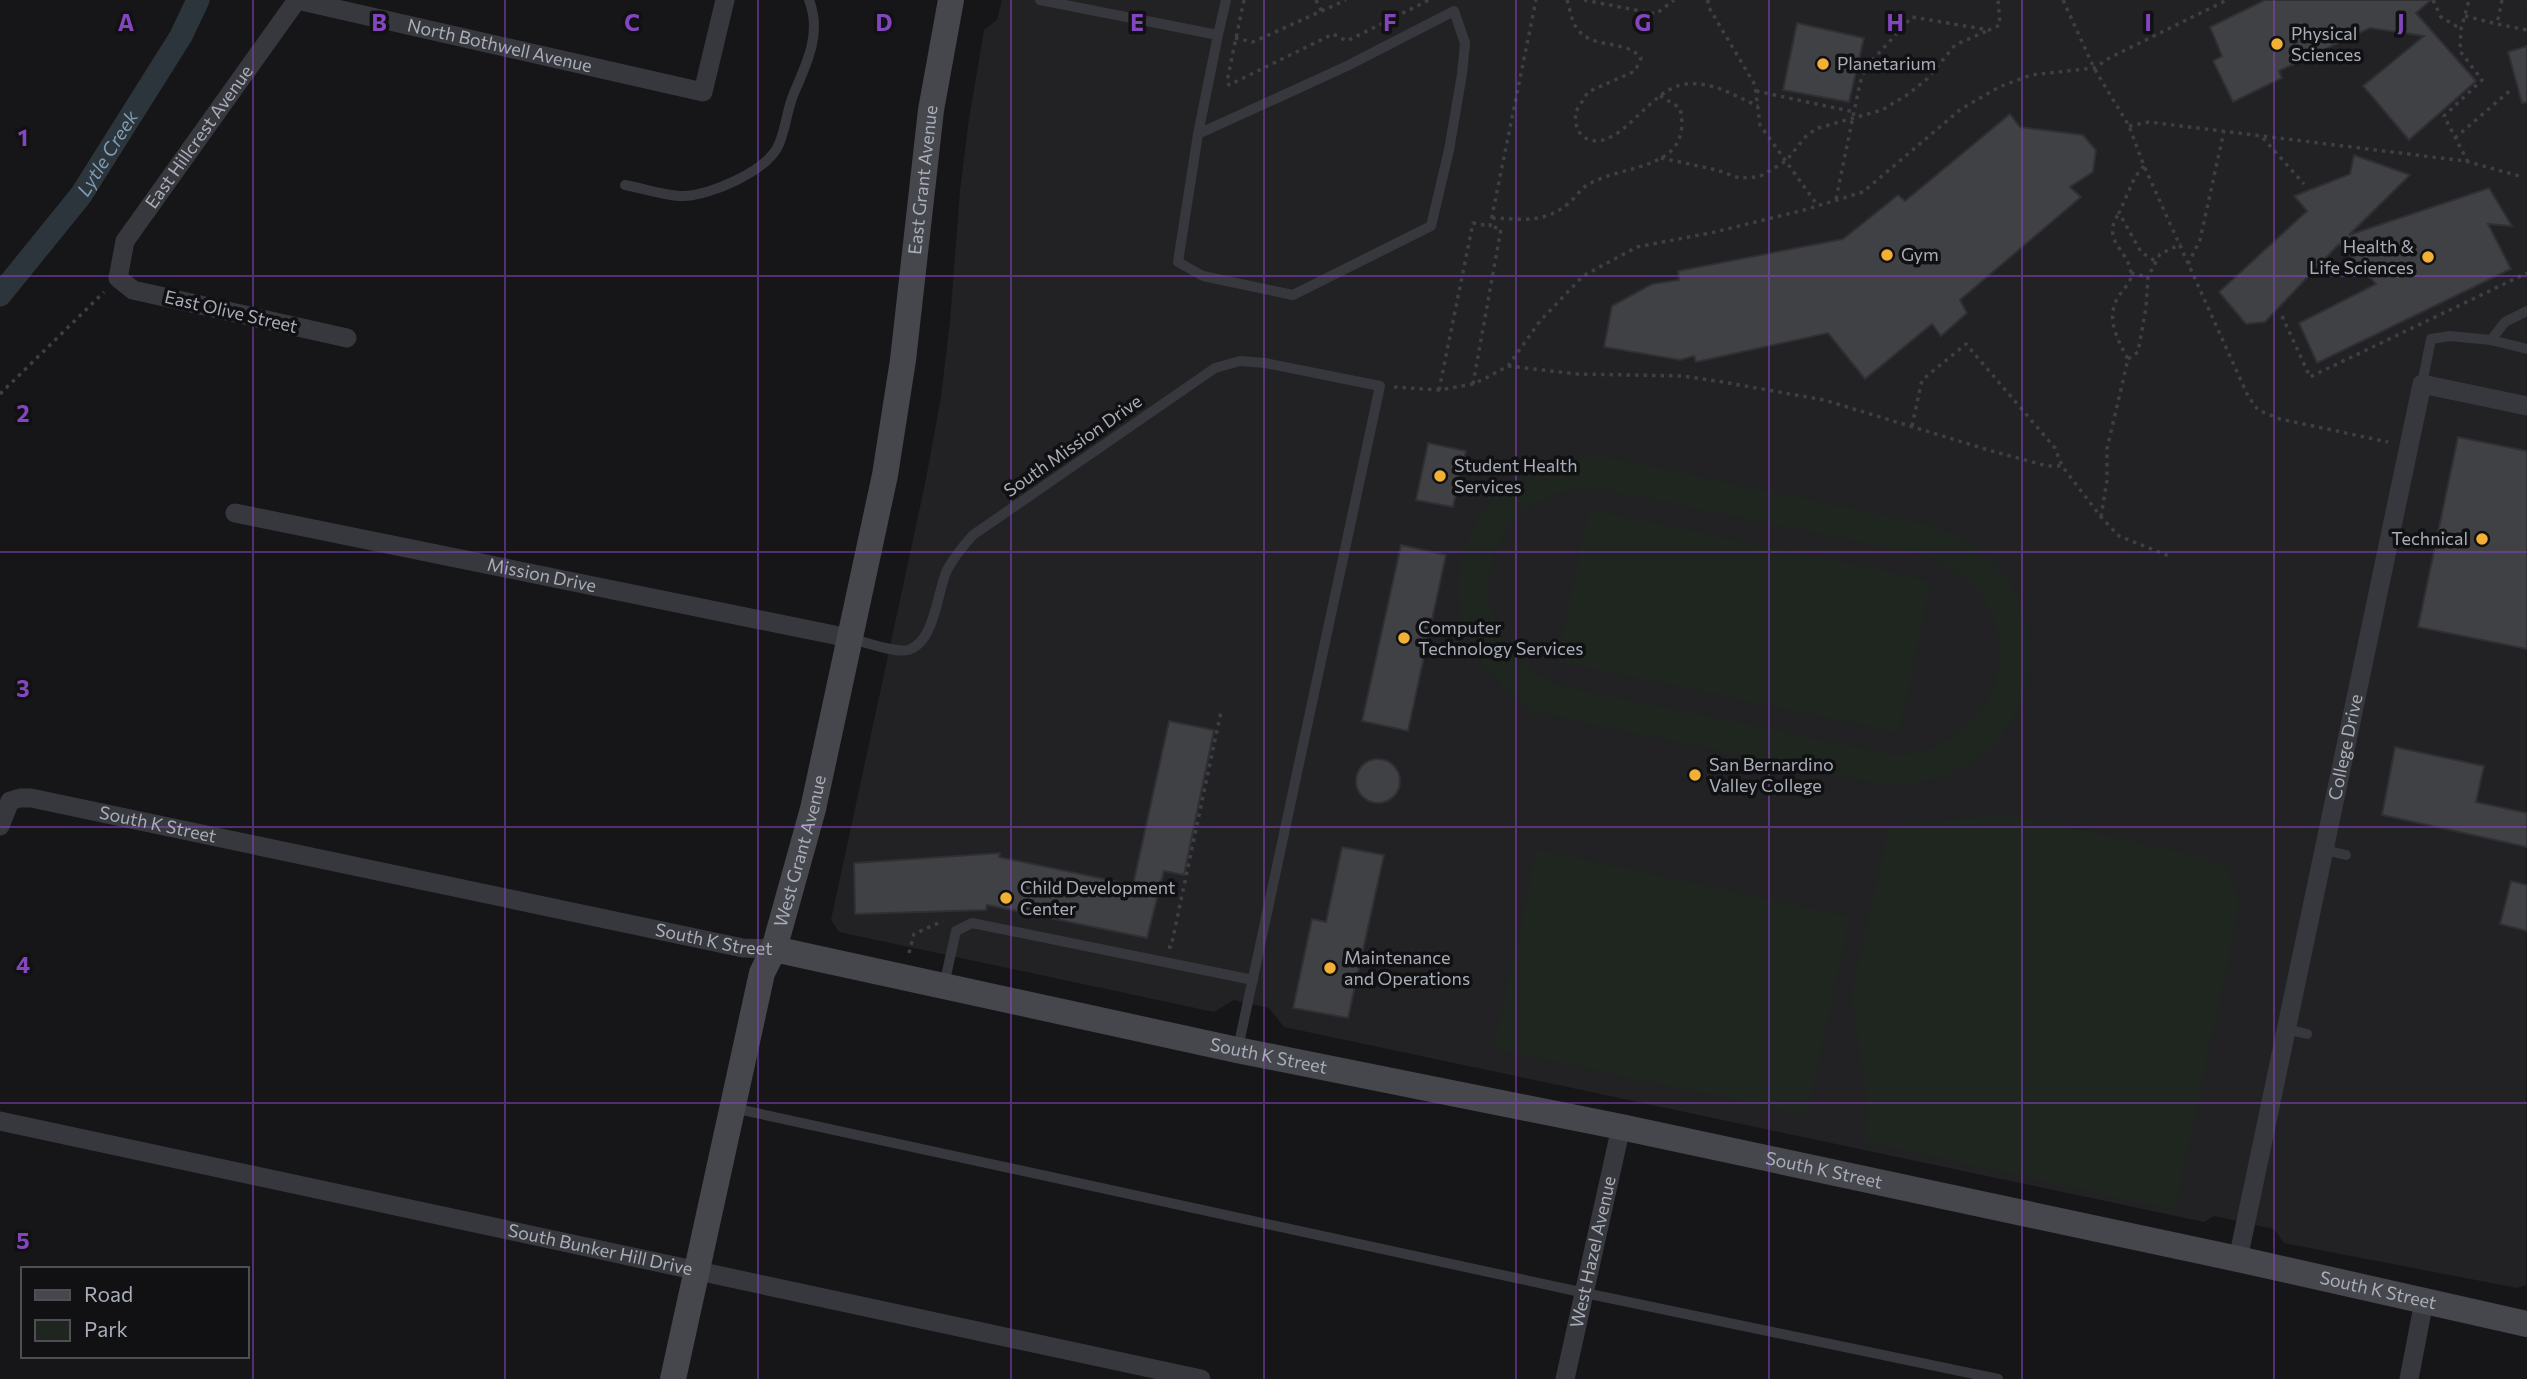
<svg xmlns="http://www.w3.org/2000/svg" width="2527" height="1379" font-family="Commissioner,sans-serif">
	<style>
		.built { fill: #222225 }
		.green { fill: #1e261f; fill-rule: evenodd }
		.lines { fill: none; stroke-linecap: round; stroke-linejoin: round }
		.canal { stroke: #2c353c; stroke-width: 23 }
		.building { fill: #404145; stroke: #303034; stroke-width: 2 }
		.path { stroke: #3d3f44; stroke-width: 3.5; stroke-dasharray: 3.5 5; stroke-linecap: butt }
		.lane { stroke: #37383d; stroke-width: 10 }
		.street { stroke: #37383d; stroke-width: 19 }
		.secondary { stroke: #45474d; stroke-width: 26 }
		.grid { fill: none; stroke: #8446be; stroke-width: 2; stroke-opacity: 0.55 }
		.poi-dot { fill: #f2b134; stroke: #111113; stroke-width: 2.5 }
		.labels { text-anchor: middle; stroke-width: 7; stroke-linejoin: round; paint-order: stroke }
		.poi-label { font-size: 18px; fill: #a8adb8; stroke: #111113; text-anchor: start }
		.street-label { font-size: 18px; fill: #a8adb8; stroke: #111113 }
		.water-label { font-size: 19px; font-style: italic; fill: #7f9bb3; stroke: #111113 }
		.grid-label { font-size: 23px; text-anchor: middle; font-weight: bold; fill: #8446be; stroke: #111113; stroke-width: 7; stroke-linejoin: round; paint-order: stroke }
	</style>
	<rect width="100%" height="100%" fill="#161618"/>
	<!-- built -->
	<path class="built" d="M 1002,0 L 2527,0 L 2526,1285 L 2517,1288 L 2284,1243 L 2274,1229 L 2214,1216 L 2204,1222 L 1284,1027 L 1269,1008 L 1234,1000 L 1214,1012 L 839,932 L 831,920 L 925,484 L 941,397 L 950,321 L 960,191 L 969,119 L 984,30 L 997,20 Z"/>
	<!-- green -->
	<path class="green" d="M 1594,456 L 1616,459 L 1926,524 C 2094,574 2047,804 1872,783 L 1529,711 L 1530,706 C 1437,655 1434,526 1526,473 C 1547,461 1570,458 1594,456 ZM 1592,487 L 1920,554 C 2039,590 2020,747 1896,755 L 1569,688 C 1449,652 1468,494 1592,487 Z
		M 1589,509 L 1931,581 L 1899,733 L 1557,661 Z
		M 2004,814 L 2205,857 C 2230,868 2237,883 2239,909 L 2175,1210 L 1865,1142 L 1869,1112 L 1851,996 L 1889,827 Z
		M 1537,849 L 1850,917 L 1807,1115 L 1494,1049 Z"/>
	<g class="lines">
		<!-- canal -->
		<path class="canal" id="s1" d="M 0,295 L 81,195 L 181,36 L 198,0"/>
	</g>
	<!-- building -->
	<path class="building" d="M 2265,0 L 2431,0 L 2416,13 L 2476,81 L 2409,140 L 2363,86 L 2424,36 L 2370,28 L 2279,71 L 2282,78 L 2233,102 L 2213,61 L 2222,56 L 2210,27 Z
		M 1797,23 L 1864,38 L 1849,102 L 1783,90 Z
		M 2527,46 L 2527,102 L 2522,103 L 2508,52 Z
		M 2010,114 L 2020,127 L 2083,135 L 2096,150 L 2093,172 L 2070,187 L 2081,197 L 1960,300 L 1967,313 L 1941,336 L 1932,324 L 1865,379 L 1828,333 L 1696,362 L 1694,356 L 1680,360 L 1604,347 L 1612,306 L 1652,284 L 1679,280 L 1678,271 L 1843,239 L 1898,195 L 1905,201 Z
		M 2354,155 L 2410,175 L 2349,235 L 2489,188 L 2512,226 L 2488,224 L 2511,269 L 2317,363 L 2299,323 L 2376,284 L 2339,244 L 2265,322 L 2246,324 L 2219,292 L 2307,211 L 2294,196 L 2350,174 Z
		M 2458,437 L 2527,451 L 2527,649 L 2418,627 Z
		M 1428,443 L 1466,451 L 1453,507 L 1416,500 Z
		M 1401,545 L 1446,555 L 1408,731 L 1362,721 Z
		M 1169,721 L 1214,730 L 1184,875 L 1164,871 L 1147,938 L 987,905 L 986,910 L 855,914 L 854,863 L 1000,853 L 999,857 L 1133,885 Z
		M 2395,747 L 2484,766 L 2476,802 L 2527,813 L 2527,847 L 2382,815 Z
		M1356 781a22 22 0 1 1 44 0a22 22 0 1 1-44 0Z
		M 1342,847 L 1384,855 L 1348,1018 L 1293,1008 L 1312,919 L 1326,922 Z
		M 2511,881 L 2527,885 L 2527,931 L 2500,924 Z"/>
	<g class="lines">
		<!-- path -->
		<path class="path" d="M 1244,0 L 1227,81 L 1229,85 L 1333,34 L 1347,41 L 1429,0
			M 1316,0 L 1322,12
			M 1567,0 C 1570,8 1571,20 1576,27 C 1591,51 1625,38 1641,58 L 1635,71 L 1588,92 L 1575,113 L 1577,130 C 1581,134 1585,139 1590,140 C 1622,149 1650,88 1686,84 C 1712,81 1735,96 1758,106
			M 1584,0 L 1656,14 L 1674,0
			M 1708,0 L 1708,6 L 1755,85 L 1760,125 L 1818,206
			M 2063,0 L 2094,68 L 2129,126 L 2144,166 L 2248,396 L 2258,410 L 2280,419 L 2388,442
			M 2433,0 L 2441,17 L 2461,29
			M 2502,0 L 2497,24 L 2527,30
			M 2465,16 L 2497,24
			M 1235,38 L 1253,42 L 1346,0
			M 1756,91 L 1854,112
			M 2129,126 L 2149,122 L 2465,161 L 2523,177
			M 2263,138 L 2304,184
			M 2455,138 L 2513,88
			M 1661,158 L 1717,170 L 1739,178 L 1759,177 L 1786,161 L 1807,135 L 1818,128 L 1882,110 L 1907,95 L 1927,79 L 1955,45 L 1989,30
			M 2468,162 L 2444,116 L 2482,80 L 2460,51 L 2461,29 L 2469,0
			M 2144,166 L 2135,177 L 2119,213 L 2141,252 L 2155,261
			M 1836,199 L 1860,83 L 1866,67 L 1912,17 L 1989,30 L 2000,25 L 1998,0
			M 1492,218 C 1524,219 1543,224 1569,203 C 1576,197 1581,188 1589,184 C 1626,163 1694,171 1680,108 L 1659,95
			M 2188,264 L 2200,240 L 2224,131
			M 2131,273 L 2148,277
			M 2282,316 L 2310,377 L 2527,273
			M 2128,359 L 2138,352 L 2146,308 L 2148,277 L 2160,254 L 2181,244
			M 1508,366 L 1577,374 L 1682,376 L 1717,381 L 1824,400 L 1992,451 L 2047,466 L 2062,466 L 2101,517 L 2119,536 L 2169,556
			M 1473,384 L 1501,229 L 1490,226
			M 1394,387 L 1439,390 L 1473,384 L 1488,377 L 1508,366 L 1540,321 L 1583,276 L 1637,247 L 1715,232 L 1804,210 L 1863,192 L 1961,109 L 1999,87 L 2031,75 L 2094,68 L 2111,57 L 2227,0
			M 1439,390 L 1473,223 L 1490,226 L 1536,0
			M 0,394 L 104,292
			M 1912,426 L 1922,380 L 1966,344 L 2055,448 L 2062,466
			M 2101,517 L 2107,480 L 2107,449 L 2128,359 C 2116,337 2104,315 2121,293 C 2125,287 2132,281 2131,274 C 2129,249 2100,242 2119,213
			M 1168,947 L 1171,947 L 1221,712
			M 909,953 L 914,934 L 943,921"/>
		<!-- lane -->
		<path class="lane" d="M 1040,0 L 1218,35 L 1198,134 L 1178,262 L 1203,276 L 1293,295 L 1431,226 L 1449,150 L 1462,74 L 1465,43 L 1454,11 L 1347,66 L 1198,134
			M 1218,35 L 1226,0
			M 625,185 C 643,188 664,196 683,196 C 710,196 769,170 779,144 C 786,128 787,109 794,93 C 807,63 822,33 809,0
			M 2491,340 L 2527,349
			M 2422,384 L 2431,339 L 2450,336 L 2491,340 L 2505,322 L 2527,311
			M 850,638 C 864,642 895,653 908,650 C 935,642 937,592 947,570 C 954,557 963,546 973,535 L 1215,368 L 1240,361 L 1265,363 L 1380,386 L 1238,1048
			M 2325,850 L 2346,855
			M 944,985 L 956,931 L 972,923 L 1253,980
			M 2287,1029 L 2307,1034
			M 733,1108 L 1585,1293 L 1998,1379"/>
		<!-- street -->
		<g class="street">
			<path id="s2" d="M 347,338 L 133,290 L 118,278 L 125,241 L 297,0 L 703,92 L 725,0"/>
			<path id="s3" d="M 235,513 L 849,638"/>
			<path id="s4" d="M 0,826 L 10,801 L 20,798 L 31,798 L 743,948 L 774,949"/>
			<path id="s5" d="M 0,1121 L 1201,1379"/>
			<path id="s6" d="M 2238,1259 L 2422,384 L 2527,406"/>
			<path id="s7" d="M 1565,1379 L 1621,1127"/>
			<path d="M 2409,1379 L 2424,1301"/>
		</g>
		<!-- secondary -->
		<g class="secondary">
			<path id="s8" d="M 774,949 L 1237,1050 L 1621,1127 L 2238,1259 L 2527,1324"/>
			<path id="s9" d="M 673,1379 L 762,973 L 774,949 L 813,809 L 885,475 L 903,360 L 931,110 L 951,0"/>
		</g>
	</g>
	<!-- grid -->
	<path class="grid" d="M 253,0 L 253,1379M 505,0 L 505,1379M 758,0 L 758,1379M 1011,0 L 1011,1379M 1264,0 L 1264,1379M 1516,0 L 1516,1379M 1769,0 L 1769,1379M 2022,0 L 2022,1379M 2274,0 L 2274,1379M 0,276 L 2527,276M 0,552 L 2527,552M 0,827 L 2527,827M 0,1103 L 2527,1103"/>
	<!-- markers -->
	<g class="poi-dot">
		<circle cx="2277" cy="44" r="7"/>
		<circle cx="1823" cy="64" r="7"/>
		<circle cx="1887" cy="255" r="7"/>
		<circle cx="2428" cy="257" r="7"/>
		<circle cx="1440" cy="476" r="7"/>
		<circle cx="2482" cy="539" r="7"/>
		<circle cx="1404" cy="638" r="7"/>
		<circle cx="1695" cy="775" r="7"/>
		<circle cx="1006" cy="898" r="7"/>
		<circle cx="1330" cy="968" r="7"/>
	</g>
	<g class="labels">
		<!-- poi labels -->
		<g class="poi-label">
			<text x="2291" y="40">Physical<tspan x="2291" dy="21">Sciences</tspan></text>
			<text x="1837" y="70">Planetarium</text>
			<text x="2414" y="253" text-anchor="end">Health &amp;<tspan x="2414" dy="21">Life Sciences</tspan></text>
			<text x="1901" y="261">Gym</text>
			<text x="1454" y="472">Student Health<tspan x="1454" dy="21">Services</tspan></text>
			<text x="2468" y="545" text-anchor="end">Technical</text>
			<text x="1418" y="634">Computer<tspan x="1418" dy="21">Technology Services</tspan></text>
			<text x="1709" y="771">San Bernardino<tspan x="1709" dy="21">Valley College</tspan></text>
			<text x="1020" y="894">Child Development<tspan x="1020" dy="21">Center</tspan></text>
			<text x="1344" y="964">Maintenance<tspan x="1344" dy="21">and Operations</tspan></text>
		</g>
		<!-- street labels -->
		<g class="street-label">
			<text dy="6" stroke="none"><textPath href="#s2" startOffset="780">North Bothwell Avenue</textPath></text>
			<text dy="6" stroke="none"><textPath href="#s2" startOffset="404">East Hillcrest Avenue</textPath></text>
			<text dy="6" stroke="none"><textPath href="#s9" startOffset="1227">East Grant Avenue</textPath></text>
			<text transform="translate(231 312) rotate(13)" y="6">East Olive Street</text>
			<text transform="translate(1073 446) rotate(-35)" y="6">South Mission Drive</text>
			<text dy="6" stroke="none"><textPath href="#s3" startOffset="313">Mission Drive</textPath></text>
			<text dy="6" stroke="none"><textPath href="#s6" startOffset="523">College Drive</textPath></text>
			<text dy="6" stroke="none"><textPath href="#s4" startOffset="178">South K Street</textPath></text>
			<text dy="6" stroke="none"><textPath href="#s9" startOffset="544">West Grant Avenue</textPath></text>
			<text dy="6" stroke="none"><textPath href="#s4" startOffset="746">South K Street</textPath></text>
			<text dy="6" stroke="none"><textPath href="#s8" startOffset="506">South K Street</textPath></text>
			<text dy="6" stroke="none"><textPath href="#s8" startOffset="1073">South K Street</textPath></text>
			<text dy="6" stroke="none"><textPath href="#s5" startOffset="614">South Bunker Hill Drive</textPath></text>
			<text dy="6" stroke="none"><textPath href="#s7" startOffset="130">West Hazel Avenue</textPath></text>
			<text dy="6" stroke="none"><textPath href="#s8" startOffset="1640">South K Street</textPath></text>
		</g>
		<!-- water labels -->
		<g class="water-label">
			<text dy="7" stroke="none"><textPath href="#s1" startOffset="178">Lytle Creek</textPath></text>
		</g>
	</g>
	<g class="grid-label">
		<text x="126" y="31">A</text>
		<text x="379" y="31">B</text>
		<text x="632" y="31">C</text>
		<text x="884" y="31">D</text>
		<text x="1137" y="31">E</text>
		<text x="1390" y="31">F</text>
		<text x="1643" y="31">G</text>
		<text x="1895" y="31">H</text>
		<text x="2148" y="31">I</text>
		<text x="2401" y="31">J</text>
		<text x="23" y="146">1</text>
		<text x="23" y="422">2</text>
		<text x="23" y="697">3</text>
		<text x="23" y="973">4</text>
		<text x="23" y="1249">5</text>
	</g>
	<!-- legend -->
	<rect x="21" y="1267" width="228" height="91" fill="#111113" stroke="#4d4f55" stroke-width="2"/>
	<rect x="35" y="1290" width="35" height="10" fill="#45474d" stroke="#4d4f55" stroke-width="2"/>
	<text x="84" y="1302" font-size="21" fill="#a8adb8">Road</text>
	<rect x="35" y="1320" width="35" height="21" fill="#1e261f" stroke="#4d4f55" stroke-width="2"/>
	<text x="84" y="1337" font-size="21" fill="#a8adb8">Park</text>
</svg>
